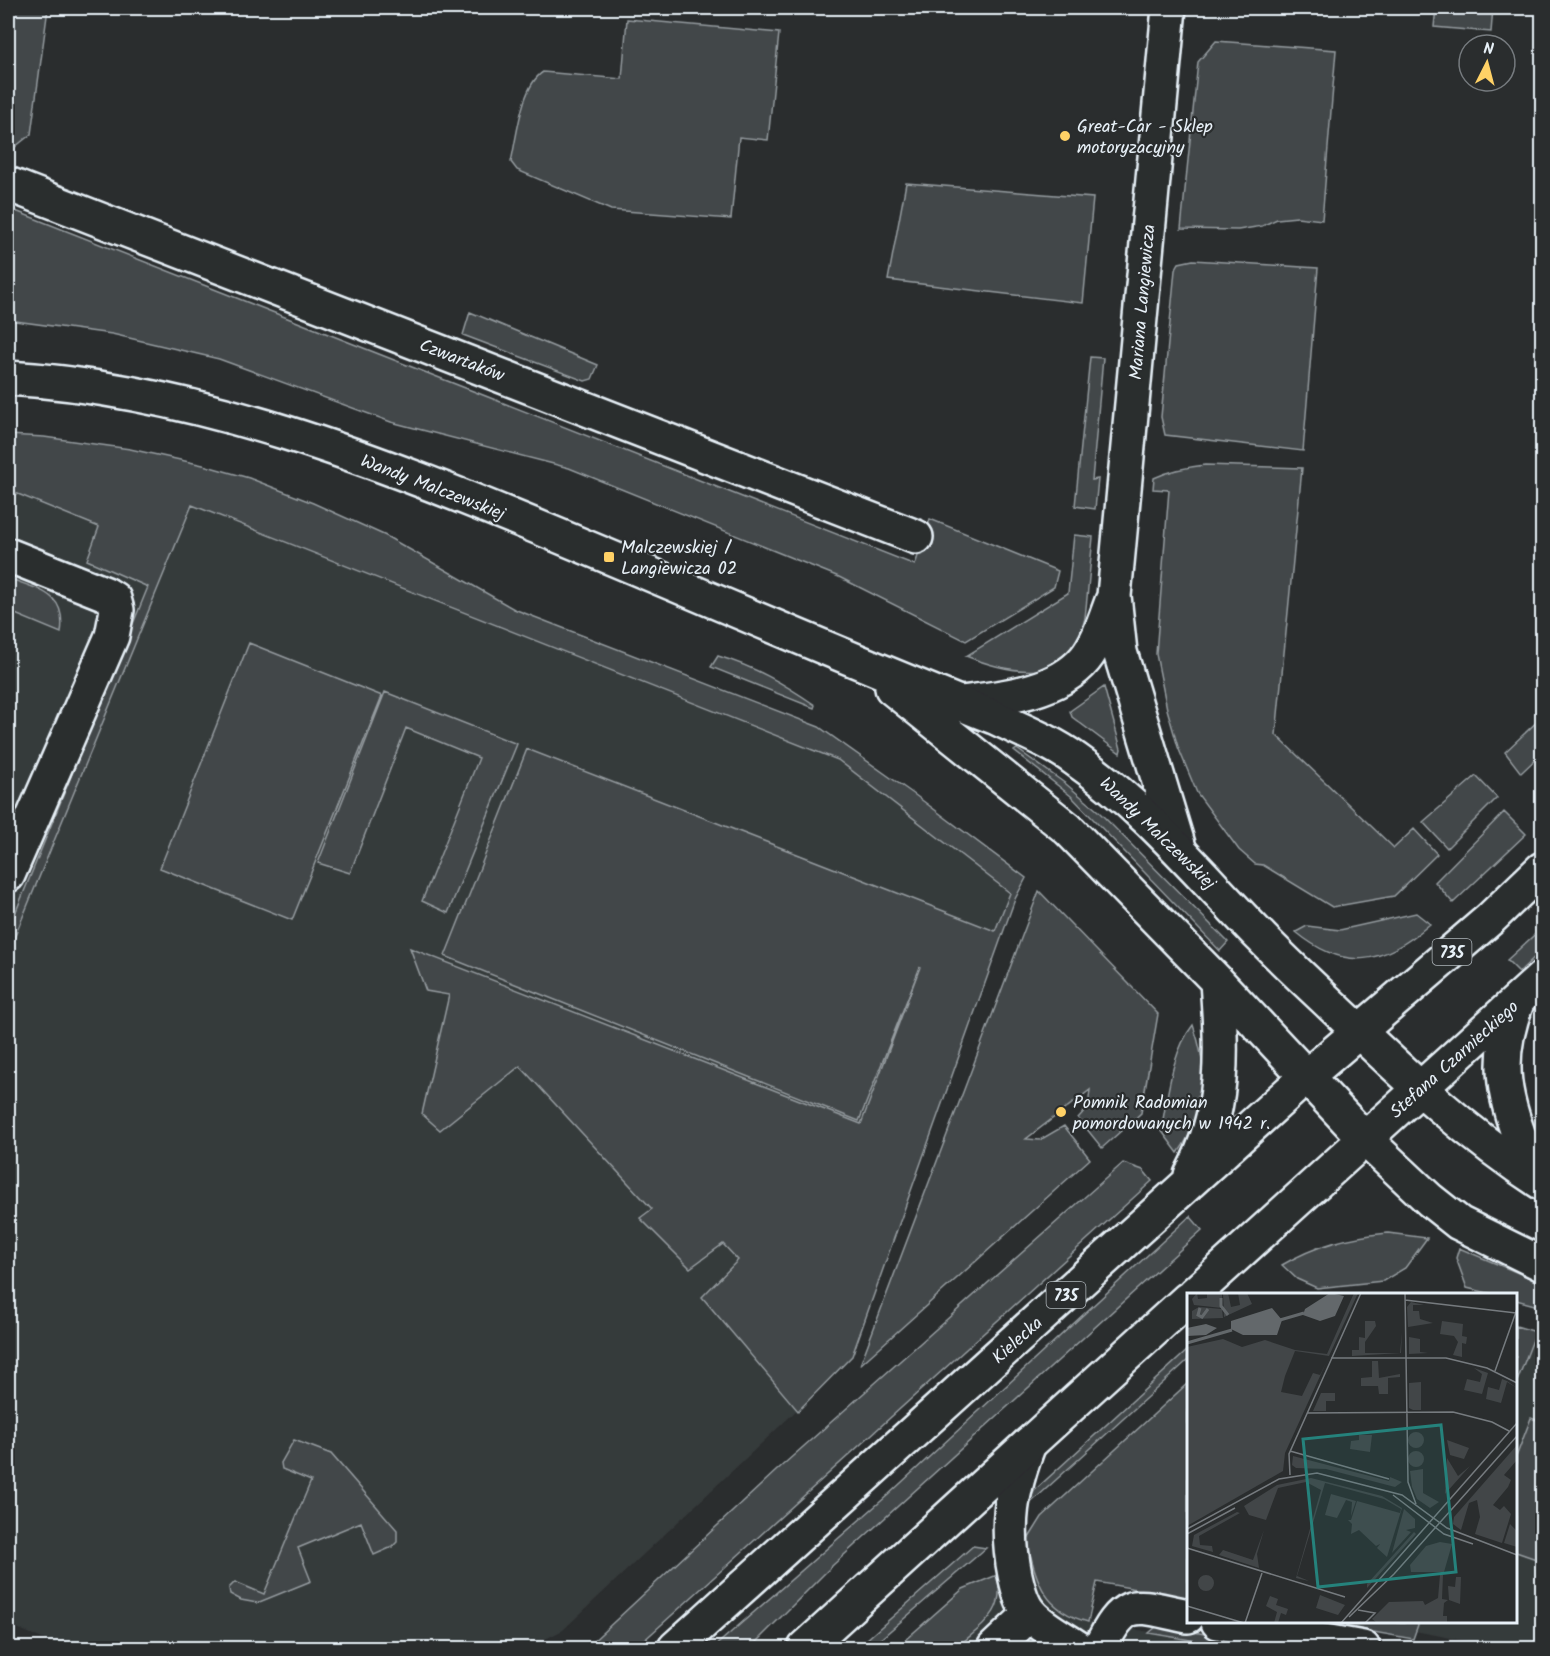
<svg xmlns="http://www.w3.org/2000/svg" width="1550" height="1656" font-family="Kalam,sans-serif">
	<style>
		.built { fill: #363a3b }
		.green { fill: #424648; stroke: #959ca0; stroke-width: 1.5 }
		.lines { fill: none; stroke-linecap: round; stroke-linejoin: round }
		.minor-casing { stroke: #e8f1f8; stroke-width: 38 }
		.major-casing { stroke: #e8f1f8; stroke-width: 38 }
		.minor { stroke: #2a2d2e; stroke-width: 33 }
		.major { stroke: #2a2d2e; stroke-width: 33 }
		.poi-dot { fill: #ffd166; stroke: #2a2d2e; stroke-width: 2 }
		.labels { text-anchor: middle; stroke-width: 4.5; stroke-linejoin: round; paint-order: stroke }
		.shield { fill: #2a2d2e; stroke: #afb6bb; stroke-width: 1.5 }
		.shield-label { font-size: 16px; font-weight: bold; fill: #e8f1f8 }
		.poi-label { font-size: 18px; fill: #e8f1f8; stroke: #2a2d2e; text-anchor: start }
		.street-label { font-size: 18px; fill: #e8f1f8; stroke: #2a2d2e }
		.inset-river { fill: none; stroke: #63686b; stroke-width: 3 }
		.inset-road { fill: none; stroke: #767b7f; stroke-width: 1.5 }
		.view { fill: #25827c; fill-opacity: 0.15; stroke: #25827c; stroke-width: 3 }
		.inset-edge { fill: none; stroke: #e8f1f8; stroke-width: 3 }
	</style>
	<rect width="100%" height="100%" fill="#2a2d2e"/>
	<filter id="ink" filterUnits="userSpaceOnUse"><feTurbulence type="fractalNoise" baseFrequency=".0167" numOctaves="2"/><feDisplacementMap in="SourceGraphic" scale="12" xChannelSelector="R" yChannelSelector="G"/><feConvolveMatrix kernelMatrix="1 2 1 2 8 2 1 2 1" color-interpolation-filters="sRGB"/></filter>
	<g filter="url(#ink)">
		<!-- built -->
		<path class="built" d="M 8,435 L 44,437 L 130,449 L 227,518 L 838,760 L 1010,893 L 831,1378 L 563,1630 L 528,1648 L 63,1648 L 8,1624 Z
			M 1536,1332 L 1542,1335 L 1542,1648 L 1502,1648 L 1415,1631 L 1419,1622 L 1516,1622 L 1516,1384 Z
			M 1027,1541 L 1034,1569 L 1050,1601 L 1072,1618 L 1238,1648 L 956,1648 L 993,1615 L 1000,1593 L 997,1575 Z"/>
		<!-- green -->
		<path class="green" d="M 8,8 L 48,8 L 31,134 L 15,147 L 8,144 Z
			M 1436,8 L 1493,8 L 1491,32 L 1434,27 Z
			M 627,19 L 779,33 L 768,140 L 739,137 L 731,219 L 611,210 L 517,170 L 511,162 C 517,137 521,86 543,72 L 622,79 Z
			M 1216,41 L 1336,50 L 1322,220 L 1297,217 L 1277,219 L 1262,226 L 1238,230 L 1181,229 L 1198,62 Z
			M 906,183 L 1093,198 L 1083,303 L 888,280 Z
			M 8,208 L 915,565 L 930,519 L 1058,571 L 1054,587 L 966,641 L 839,577 L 569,468 L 391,422 L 219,359 L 112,334 L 8,320 Z
			M 1193,260 L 1318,268 L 1303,451 L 1165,435 L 1161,417 L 1175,270 L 1179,263 Z
			M 470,312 L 598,365 L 592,379 L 585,381 L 463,335 Z
			M 1090,357 L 1103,358 L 1092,480 L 1098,479 L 1095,509 L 1075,506 Z
			M 8,435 L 44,437 L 130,449 L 203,465 L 249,478 L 313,503 L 386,536 L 514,609 L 819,727 L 915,795 L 1026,878 L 1015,899 L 852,1356 L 798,1411 L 702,1297 L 738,1260 L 723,1244 L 690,1268 L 640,1218 L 652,1209 L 520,1066 L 440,1130 L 422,1114 L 449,995 L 426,991 L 410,948 L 861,1124 L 920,967 L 859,1121 L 445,956 L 527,749 L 995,931 L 1010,893 L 838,760 L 192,505 L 8,953 L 8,931 L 148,587 L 87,560 L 99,527 L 8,490 Z
			M 1205,465 L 1302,468 L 1276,735 L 1394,848 L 1414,829 L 1437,854 L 1394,896 L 1332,907 L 1263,865 L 1255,864 L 1239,850 L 1197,793 L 1178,747 L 1167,709 L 1156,654 L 1169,490 L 1153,489 L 1154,478 C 1171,470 1187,467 1205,465 Z
			M 1074,535 L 1093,537 L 1085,618 C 1070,685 1016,676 966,656 L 1068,593 Z
			M 8,578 C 38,590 67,592 61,633 L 8,611 Z
			M 249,643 L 382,696 L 292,920 L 160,868 Z
			M 718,656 C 755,667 783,683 815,705 L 814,708 L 711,667 Z
			M 1104,687 L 1121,749 L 1120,753 L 1072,717 L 1070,711 Z
			M 385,692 L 517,744 L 448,913 L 422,901 L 479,758 L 406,728 L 350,873 L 318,863 Z
			M 1542,717 L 1542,753 L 1521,773 L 1505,752 Z
			M 1017,749 L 1066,784 L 1098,811 L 1228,942 L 1220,951 L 1071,796 L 1014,751 Z
			M 1476,776 L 1497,798 L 1447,848 L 1423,822 Z
			M 1504,812 L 1526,834 L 1453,903 L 1435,882 Z
			M 1039,891 L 1158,1014 L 1141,1113 L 1102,1148 L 1078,1118 L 1088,1107 L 1090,1090 L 1026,1139 L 1040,1140 L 1064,1126 L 1090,1159 L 860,1365 Z
			M 1416,913 L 1430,924 C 1384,964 1346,973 1296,932 L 1307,926 L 1340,930 Z
			M 1542,928 L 1542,950 L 1519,972 L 1507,960 Z
			M 1193,1025 C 1210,1074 1208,1110 1178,1153 L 1161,1130 C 1168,1096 1171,1053 1193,1025 Z
			M 1123,1163 L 1143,1170 L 1152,1181 L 640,1644 L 635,1648 L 586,1648 L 776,1471 Z
			M 1190,1216 L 1202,1230 L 833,1565 L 750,1648 L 713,1648 L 888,1495 Z
			M 1388,1233 L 1427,1238 L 1405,1268 L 1383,1281 L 1317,1288 L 1297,1279 L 1282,1265 C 1316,1245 1348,1237 1388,1233 Z
			M 1459,1248 L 1542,1283 L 1542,1307 L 1516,1300 L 1516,1294 L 1492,1294 L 1467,1288 L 1456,1258 Z
			M 1516,1326 L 1536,1332 L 1516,1384 Z
			M 1188,1350 L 1188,1360 L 1025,1508 L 1035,1490 Z
			M 1188,1383 L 1188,1598 L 1097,1582 L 1088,1622 C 1043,1610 1037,1582 1027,1541 L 1042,1517 Z
			M 1531,1418 L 1542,1422 L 1542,1561 L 1516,1552 L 1516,1457 Z
			M 294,1440 L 331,1454 L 397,1530 L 397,1542 L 392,1547 L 374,1555 L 361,1522 L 298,1548 L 311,1581 L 257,1603 L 241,1600 L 230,1594 L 229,1588 L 235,1582 L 264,1594 L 311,1481 L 282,1469 L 281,1463 Z
			M 973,1546 L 986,1548 L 870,1648 L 857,1648 Z
			M 997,1575 C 1007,1613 982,1625 956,1648 L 896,1648 L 963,1589 Z
			M 1317,1622 L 1419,1622 L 1413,1639 Z
			M 1156,1627 L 1165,1627 L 1284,1648 L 1238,1648 L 1149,1633 Z"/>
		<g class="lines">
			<defs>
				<path id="minor" d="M 1169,8 L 1114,596 L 1120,652 L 1180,851
					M 8,184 L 916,537
					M 8,555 L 106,594 L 114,599 L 117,610 L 112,636 L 8,875
					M 961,703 C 1000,698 1057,693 1085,659 C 1098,643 1105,620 1112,601
					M 1029,1444 C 1011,1492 1005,1525 1015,1575 C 1018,1588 1021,1603 1030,1613 C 1041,1627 1064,1638 1078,1648
					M 1218,1622 L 1363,1648
					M 994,1648 L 1030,1614
					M 1100,1648 C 1126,1594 1136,1606 1188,1616"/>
				<path id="major" d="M 8,378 C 197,389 378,461 552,533 C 699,594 846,658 994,717 C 1021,730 1050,741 1075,759 C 1146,808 1202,877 1262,938 C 1289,966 1319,993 1347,1020 C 1411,1081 1468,1135 1542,1183
					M 892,688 L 1068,829 L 1217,981 L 1365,1139 L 1430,1200 L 1459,1223 L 1542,1264
					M 1518,1000 C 1489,1072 1510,1110 1534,1177
					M 1191,1175 C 1226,1110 1222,1052 1217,981
					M 1194,1294 L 1542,978
					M 675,1648 L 1307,1076 L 1490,919 L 1542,869
					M 805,1648 L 1188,1299"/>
			</defs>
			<!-- minor casing -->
			<use href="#minor" class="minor-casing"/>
			<!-- major casing -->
			<use href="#major" class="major-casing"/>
			<!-- minor -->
			<use href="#minor" class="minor"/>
			<!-- major -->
			<use href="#major" class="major"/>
		</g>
	</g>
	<!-- markers -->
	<g class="poi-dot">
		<circle cx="1065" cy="136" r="6"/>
		<rect x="603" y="551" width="12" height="12" rx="3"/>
		<circle cx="1061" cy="1112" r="6"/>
	</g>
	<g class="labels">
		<!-- shield labels -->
		<g class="shield">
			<rect x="1432.5" y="939" width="39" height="26" rx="4.5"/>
			<rect x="1046.5" y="1282" width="39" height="26" rx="4.5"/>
		</g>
		<g class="shield-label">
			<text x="1452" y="958">735</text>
			<text x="1066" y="1301">735</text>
		</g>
		<!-- poi labels -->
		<g class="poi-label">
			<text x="1077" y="132">Great-Car - Sklep<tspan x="1077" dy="21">motoryzacyjny</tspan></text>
			<text x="621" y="553">Malczewskiej /<tspan x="621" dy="21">Langiewicza 02</tspan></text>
			<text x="1073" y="1108">Pomnik Radomian<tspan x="1073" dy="21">pomordowanych w 1942 r.</tspan></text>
		</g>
		<!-- street labels -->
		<g class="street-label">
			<text transform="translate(1142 302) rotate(-85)" y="6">Mariana Langiewicza</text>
			<text transform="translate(462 360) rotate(21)" y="6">Czwartaków</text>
			<text transform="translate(433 487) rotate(21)" y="6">Wandy Malczewskiej</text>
			<text transform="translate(1158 833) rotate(44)" y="6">Wandy Malczewskiej</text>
			<text transform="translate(1454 1059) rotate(-42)" y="6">Stefana Czarnieckiego</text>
			<text transform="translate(1017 1340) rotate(-42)" y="6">Kielecka</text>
		</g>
	</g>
	<!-- overview -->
	<g transform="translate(1187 1293)">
		<rect width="330" height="330" fill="#2a2d2e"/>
		<path d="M 10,0 L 11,6 L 20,5 L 20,0 L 35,0 L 35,15 L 7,12 L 5,6 ZM 36,0 L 41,0 L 44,14 L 53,12 L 51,0 L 60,0 L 65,11 L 37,24 ZM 167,0 L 171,0 L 142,63 L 108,58 L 98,83 L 94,99 L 115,103 L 126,80 L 133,82 L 139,70 L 98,160 L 96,178 L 0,233 L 0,54 L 36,46 L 55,54 L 78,47 L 108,57 L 140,61 ZM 224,9 L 237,12 L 226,12 L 226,18 L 232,18 L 233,26 L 246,30 L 221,34 L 220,14 ZM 12,14 L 35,16 L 36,25 L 5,26 L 5,18 ZM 178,28 L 188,28 L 189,33 L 178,49 L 178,60 L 213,60 L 215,39 L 214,60 L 165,63 L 165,57 L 172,57 L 172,44 L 178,45 ZM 255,28 L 276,31 L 275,43 L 280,44 L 279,51 L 275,50 L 275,64 L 266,62 L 271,49 L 267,43 L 253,41 ZM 222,44 L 233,46 L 233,59 L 241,60 L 222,61 ZM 185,68 L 191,68 L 192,85 L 213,81 L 213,84 L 201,85 L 201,101 L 192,101 L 191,93 L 174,93 L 174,85 L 185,84 ZM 287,75 L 301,80 L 295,101 L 277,97 L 280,86 L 293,89 L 295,81 ZM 315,86 L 320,88 L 330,95 L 320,89 L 314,110 L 299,106 L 301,94 L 312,97 ZM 234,89 L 234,117 L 226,117 L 222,115 L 222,90 ZM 134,100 L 148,100 L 148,108 L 139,108 L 139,118 L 126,118 ZM221 147a8 8 0 1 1 16 0a8 8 0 1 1-16 0ZM 172,142 L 185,142 L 183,159 L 163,156 L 164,148 L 172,147 ZM 260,147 L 282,155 L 277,166 L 263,162 ZM 330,152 L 330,167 L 317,182 L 324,187 L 321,194 L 306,212 L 313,217 L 317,213 L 324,221 L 315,250 L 288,241 L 293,224 L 290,207 L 282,210 L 274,237 L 266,231 L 267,224 ZM221 166a8 8 0 1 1 16 0a8 8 0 1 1-16 0ZM 106,163 L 202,188 L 203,184 L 215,189 L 208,194 L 139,176 L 109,175 L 105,172 ZM 260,165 L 271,183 L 283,173 L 258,201 ZM 236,176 L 236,200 L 252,209 L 243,215 L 230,206 L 225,194 L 223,178 ZM 124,185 L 195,203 L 215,215 L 200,264 L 190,255 L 193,251 L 189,253 L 172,237 L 164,241 L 165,231 L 161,227 L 164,227 L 170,208 L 213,220 L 214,216 L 197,206 L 138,190 L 110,283 L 122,288 L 109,285 L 134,197 L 119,189 L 91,195 L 79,227 L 62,222 L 57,213 L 90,192 ZM 144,201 L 169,208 L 164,223 L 165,209 L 159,207 L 150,225 L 138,222 ZM 217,216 L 228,226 L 228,235 L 219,237 L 224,239 L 205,260 ZM 50,219 L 53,220 L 12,243 L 13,252 L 25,253 L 26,259 L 5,253 L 7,242 ZM 323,231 L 330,238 L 330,254 L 317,250 ZM 77,237 L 70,261 L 72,275 L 32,262 L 36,257 L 66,267 ZM 227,239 L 229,241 L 180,295 L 180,291 ZM 253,249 L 265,251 L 257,279 L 224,279 L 223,272 L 239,253 ZM 233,281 L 256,282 L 255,306 L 261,307 L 257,310 L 256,323 L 260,323 L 260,330 L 190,330 L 185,326 L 202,309 L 236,308 L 238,312 L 251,305 L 253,282 ZM11 290a8 8 0 1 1 16 0a8 8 0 1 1-16 0ZM 269,284 L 274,284 L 273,311 L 262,307 L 261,293 L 268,294 ZM 133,302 L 158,312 L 151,322 L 129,315 ZM 83,303 L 91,306 L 89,312 L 101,316 L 99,322 L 94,320 L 91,330 L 87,330 L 90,319 L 79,313 Z" fill="#424648"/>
		<path d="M 143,0 L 157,3 L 148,23 L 133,28 L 116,22 L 118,16 ZM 85,15 L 95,27 L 90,42 L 56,42 L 44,36 L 44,28 ZM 19,31 L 30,35 L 19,42 L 0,43 L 0,35 Z" fill="#63686b"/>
		<path class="inset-river" d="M 34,5 L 34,13 L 41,22M 13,15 L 11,22 L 15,24 L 21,16M 93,27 L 117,20M 0,50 L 45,37"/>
		<path class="inset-road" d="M 218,0 L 221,189 L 229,211M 218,7 L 329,20M 144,65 L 259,65 L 300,75 L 330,90M 308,78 L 330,16M 120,120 L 266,119 L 305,129 L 322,138M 103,158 L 202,186M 103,182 L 102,161 L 174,0M 206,202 L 257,241 L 286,251M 0,236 L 92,186 L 130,180 L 215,202 L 260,235 L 330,262M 0,241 L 48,215M 0,255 L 158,304M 0,313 L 57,330M 171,317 L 188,320 L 178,330M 162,324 L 207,281 L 330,143M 58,330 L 75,280M 154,330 L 330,130"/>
		<path class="view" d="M 254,132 L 269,279 L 131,294 L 116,146 Z"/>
		<rect width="330" height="330" class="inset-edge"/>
	</g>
	<!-- margin -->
	<rect width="1550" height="1656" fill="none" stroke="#2a2d2e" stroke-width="30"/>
	<rect x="15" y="15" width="1520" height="1626" fill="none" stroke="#e8f1f8" stroke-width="2" filter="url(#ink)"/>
	<!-- north arrow -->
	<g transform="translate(1487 63) rotate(6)"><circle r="28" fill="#2a2d2e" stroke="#767b7f" stroke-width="1.5"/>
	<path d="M0-4.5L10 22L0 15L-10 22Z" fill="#ffd166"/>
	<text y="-9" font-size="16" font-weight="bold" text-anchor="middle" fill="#e8f1f8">N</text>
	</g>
</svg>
